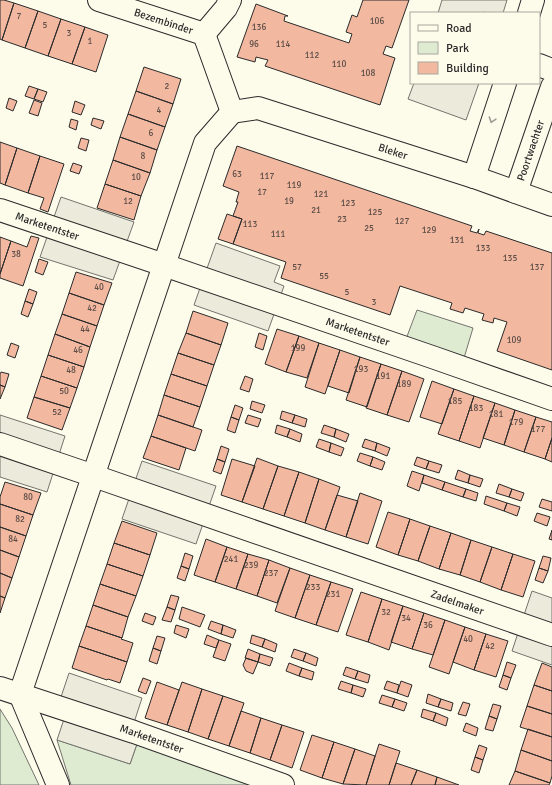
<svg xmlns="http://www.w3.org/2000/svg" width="552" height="785" font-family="Signika,sans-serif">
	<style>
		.green { fill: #deebd1; stroke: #74746e }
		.parking { fill: #eceadb; stroke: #74746e }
		.building { fill: #f2b8a0; stroke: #2b2b2b }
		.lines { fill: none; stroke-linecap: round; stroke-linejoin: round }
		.minor-casing { stroke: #2b2b2b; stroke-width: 24 }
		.minor { stroke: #fdfbea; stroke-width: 22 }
		.oneway { stroke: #9e9d94 }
		.labels { text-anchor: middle; stroke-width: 3; stroke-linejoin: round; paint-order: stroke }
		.number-label { font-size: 9px; fill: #5d4e48 }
		.street-label { font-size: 11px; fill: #2b2b2b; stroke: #fdfbea }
	</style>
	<rect width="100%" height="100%" fill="#fdfbea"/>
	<!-- green -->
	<path class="green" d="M 417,310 L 473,328 L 464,358 L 406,339 Z
		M 0,709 L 12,728 L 39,785 L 0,785 Z
		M 57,740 L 130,764 L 138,741 L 263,785 L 71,785 Z"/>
	<!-- parking -->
	<path class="parking" d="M 442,0 L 507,0 L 503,13 L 487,13 L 484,12 L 484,13 L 438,13 Z
		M 414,83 L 479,83 L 466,120 L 408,99 Z
		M 61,197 L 134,222 L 113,280 L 40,257 Z
		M 216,243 L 280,266 L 274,282 L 284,286 L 268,331 L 194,305 Z
		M 0,415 L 65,436 L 47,492 L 0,477 Z
		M 142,461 L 216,486 L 196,544 L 122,519 Z
		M 532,591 L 552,598 L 552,665 L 512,651 Z
		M 69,673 L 142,698 L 129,738 L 138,741 L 130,764 L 57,740 L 64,719 L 55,715 Z"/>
	<!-- building -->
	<path class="building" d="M 0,0 L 4,0 L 14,3 L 2,40 L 0,39 Z
		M 363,0 L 409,0 L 392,48 L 386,46 L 383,54 L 395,58 L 380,105 L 265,66 L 268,60 L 256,57 L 255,62 L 237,57 L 256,4 L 288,16 L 285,16 L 284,21 L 349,43 L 352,34 L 346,32 L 352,15 L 357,17 Z
		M 14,3 L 38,11 L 25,48 L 2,40 Z
		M 38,11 L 61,19 L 48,56 L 25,48 Z
		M 61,19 L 85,27 L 72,64 L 48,56 Z
		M 85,27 L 108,35 L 96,72 L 72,64 Z
		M 144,67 L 181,79 L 173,104 L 136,91 Z
		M 29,86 L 38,89 L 34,99 L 25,96 Z
		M 38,89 L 47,92 L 43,102 L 34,99 Z
		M 136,91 L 173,104 L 165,127 L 128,114 Z
		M 9,98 L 17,101 L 13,111 L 6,108 Z
		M 34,100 L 42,103 L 38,116 L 29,113 Z
		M 75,101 L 85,105 L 81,115 L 72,112 Z
		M 128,114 L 165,127 L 157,150 L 120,137 Z
		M 93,118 L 104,121 L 101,129 L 91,125 Z
		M 71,119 L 78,121 L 76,130 L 69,127 Z
		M 120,137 L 157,150 L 150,173 L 113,160 Z
		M 81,138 L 89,140 L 86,151 L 78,148 Z
		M 0,142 L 17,148 L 5,185 L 0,183 Z
		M 237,146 L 472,226 L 470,231 L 477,233 L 479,229 L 478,233 L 484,235 L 486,231 L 552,253 L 552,370 L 497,351 L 507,322 L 494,318 L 493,323 L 482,320 L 484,314 L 465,308 L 463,313 L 450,309 L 452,303 L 400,286 L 390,315 L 281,278 L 286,262 L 233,244 L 242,219 L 233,216 L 238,202 L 236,202 L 239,192 L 223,186 Z
		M 17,148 L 40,156 L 28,193 L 5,185 Z
		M 40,156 L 64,164 L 48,212 L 40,209 L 44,198 L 28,193 Z
		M 113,160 L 150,173 L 141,196 L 105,184 Z
		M 73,163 L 82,166 L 79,174 L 70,171 Z
		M 105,184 L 141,196 L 134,220 L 97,208 Z
		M 227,214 L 242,219 L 233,244 L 218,239 Z
		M 31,236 L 39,238 L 23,286 L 0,278 L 0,274 L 11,241 L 27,247 Z
		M 0,237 L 11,241 L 0,274 Z
		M 39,259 L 48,262 L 43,275 L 35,272 Z
		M 76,272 L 112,283 L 104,305 L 69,293 Z
		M 29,289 L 37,292 L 33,304 L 25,301 Z
		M 69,293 L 104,305 L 97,326 L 62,314 Z
		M 25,301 L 33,304 L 28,317 L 21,314 Z
		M 193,311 L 228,323 L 221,345 L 186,333 Z
		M 62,314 L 97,326 L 90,347 L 55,334 Z
		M 277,329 L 299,336 L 286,372 L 265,364 Z
		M 186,333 L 221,345 L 214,365 L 178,353 Z
		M 259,333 L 267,336 L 263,350 L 255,347 Z
		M 55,334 L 90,347 L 84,367 L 48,355 Z
		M 299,336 L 319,343 L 307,378 L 286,372 Z
		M 11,343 L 19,346 L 15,358 L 7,355 Z
		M 319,343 L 340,350 L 325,394 L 305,387 Z
		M 340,350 L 360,357 L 349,393 L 328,386 Z
		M 178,353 L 214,365 L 207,386 L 171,374 Z
		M 48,355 L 84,367 L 77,388 L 41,376 Z
		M 360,357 L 381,364 L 367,407 L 346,400 Z
		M 381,364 L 402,371 L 387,415 L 366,408 Z
		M 402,371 L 424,379 L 409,422 L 387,415 Z
		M 1,372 L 9,374 L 5,387 L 0,385 L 0,374 Z
		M 171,374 L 207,386 L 200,407 L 164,395 Z
		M 41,376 L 77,388 L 70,408 L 34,397 Z
		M 245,376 L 253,379 L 249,392 L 240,389 Z
		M 432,381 L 454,389 L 442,424 L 420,417 Z
		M 0,385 L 5,387 L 0,399 Z
		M 454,389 L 474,396 L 459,441 L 438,434 Z
		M 164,395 L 200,407 L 193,427 L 158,415 Z
		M 474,396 L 495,403 L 480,448 L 459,441 Z
		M 34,397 L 70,408 L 62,430 L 27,418 Z
		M 252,401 L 265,405 L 262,413 L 250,409 Z
		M 495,403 L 515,410 L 504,445 L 483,438 Z
		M 235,405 L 243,408 L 239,420 L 231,417 Z
		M 515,410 L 536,417 L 524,452 L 504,445 Z
		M 282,411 L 295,415 L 292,423 L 280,419 Z
		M 158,415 L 202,430 L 195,451 L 151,436 Z
		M 248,415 L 261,419 L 258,427 L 245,423 Z
		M 295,415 L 307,419 L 305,427 L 292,423 Z
		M 231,417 L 239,420 L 235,433 L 227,430 Z
		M 536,417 L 552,422 L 552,438 L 545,459 L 524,452 Z
		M 277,425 L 290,429 L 287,437 L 275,433 Z
		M 324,425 L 336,429 L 334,437 L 321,433 Z
		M 290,429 L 302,434 L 300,442 L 287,437 Z
		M 336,429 L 349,434 L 346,442 L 334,437 Z
		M 151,436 L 186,448 L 179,470 L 143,458 Z
		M 552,438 L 552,462 L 545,459 Z
		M 319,439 L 331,443 L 329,452 L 316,447 Z
		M 365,439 L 377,443 L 375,451 L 362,447 Z
		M 331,443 L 344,448 L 341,456 L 329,452 Z
		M 377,443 L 390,448 L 387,456 L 375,451 Z
		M 221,446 L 229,449 L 225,462 L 217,459 Z
		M 360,453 L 373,457 L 370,466 L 357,461 Z
		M 373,457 L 385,462 L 382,470 L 370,466 Z
		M 417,457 L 429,461 L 426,469 L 414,465 Z
		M 257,458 L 278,466 L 263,509 L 242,502 Z
		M 217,459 L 225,462 L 221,474 L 213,471 Z
		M 232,459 L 255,466 L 242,502 L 221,495 Z
		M 429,461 L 442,465 L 439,473 L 426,469 Z
		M 278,466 L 299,472 L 284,516 L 263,509 Z
		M 458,470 L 470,475 L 468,483 L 455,479 Z
		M 412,471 L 424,475 L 419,491 L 407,486 Z
		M 299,472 L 319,479 L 305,523 L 284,516 Z
		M 424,475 L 445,482 L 442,490 L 422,483 Z
		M 470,475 L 483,479 L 480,487 L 468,483 Z
		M 319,479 L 340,487 L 325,530 L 305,523 Z
		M 5,482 L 41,493 L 33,515 L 0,504 L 0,497 Z
		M 445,482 L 466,489 L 463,497 L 442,490 Z
		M 499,484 L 512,489 L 509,497 L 496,493 Z
		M 466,489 L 478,493 L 476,501 L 463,497 Z
		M 512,489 L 524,493 L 521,501 L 509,497 Z
		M 360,493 L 382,501 L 368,544 L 346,537 Z
		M 337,495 L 358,501 L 346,537 L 325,530 Z
		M 486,496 L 507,503 L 504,511 L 484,504 Z
		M 542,499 L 552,502 L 552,511 L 539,507 Z
		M 507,503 L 520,507 L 517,516 L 504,511 Z
		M 0,504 L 33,515 L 26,536 L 0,527 Z
		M 388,512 L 410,519 L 398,555 L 376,547 Z
		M 537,513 L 550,517 L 547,526 L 534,521 Z
		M 410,519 L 430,526 L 418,561 L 398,555 Z
		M 122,521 L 157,533 L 150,555 L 114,543 Z
		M 430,526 L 451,533 L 439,569 L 418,561 Z
		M 0,527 L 26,536 L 19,557 L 0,550 Z
		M 552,530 L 552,540 L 549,539 Z
		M 451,533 L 471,540 L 460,575 L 439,569 Z
		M 206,539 L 227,547 L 215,582 L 194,575 Z
		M 471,540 L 492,547 L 480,582 L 460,575 Z
		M 114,543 L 150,555 L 143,576 L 107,564 Z
		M 227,547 L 248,554 L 236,589 L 215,582 Z
		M 492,547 L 513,554 L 501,590 L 480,582 Z
		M 0,550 L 19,557 L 12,578 L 0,573 Z
		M 185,553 L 193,556 L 189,569 L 181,566 Z
		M 248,554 L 269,560 L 257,596 L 236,589 Z
		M 513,554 L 535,561 L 523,597 L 501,590 Z
		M 543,556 L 551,558 L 548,571 L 539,568 Z
		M 269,560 L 290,568 L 277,603 L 257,596 Z
		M 107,564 L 143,576 L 136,596 L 100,584 Z
		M 181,566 L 189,569 L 185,581 L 177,578 Z
		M 290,568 L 310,575 L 295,618 L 275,611 Z
		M 539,568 L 548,571 L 543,583 L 535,580 Z
		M 0,573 L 12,578 L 5,598 L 0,596 Z
		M 310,575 L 331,582 L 316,625 L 295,618 Z
		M 331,582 L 353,589 L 338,632 L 316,625 Z
		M 100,584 L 136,596 L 128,617 L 93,605 Z
		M 361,592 L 382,599 L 368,642 L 346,635 Z
		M 171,595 L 179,597 L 175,610 L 167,607 Z
		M 0,596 L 5,598 L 0,613 Z
		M 382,599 L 403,606 L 389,650 L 368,642 Z
		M 93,605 L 128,617 L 122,638 L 86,626 Z
		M 403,606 L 424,613 L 412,649 L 391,642 Z
		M 167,607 L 175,610 L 171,622 L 162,620 Z
		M 182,607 L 205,615 L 200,627 L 179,619 Z
		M 145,613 L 156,617 L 153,625 L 142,621 Z
		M 424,613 L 445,620 L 433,655 L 412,649 Z
		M 445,620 L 465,627 L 449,674 L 429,667 Z
		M 211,621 L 223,625 L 221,634 L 208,629 Z
		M 176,625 L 189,629 L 186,638 L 174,633 Z
		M 223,625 L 236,630 L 233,638 L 221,634 Z
		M 86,626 L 122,638 L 121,639 L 133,643 L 127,662 L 79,646 Z
		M 465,627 L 486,634 L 474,670 L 453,662 Z
		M 486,634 L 508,641 L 496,677 L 474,670 Z
		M 207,635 L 219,640 L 216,648 L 204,644 Z
		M 252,635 L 265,639 L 262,647 L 250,643 Z
		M 157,636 L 165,638 L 161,651 L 153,648 Z
		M 265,639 L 277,644 L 275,652 L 262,647 Z
		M 219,640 L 231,644 L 225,661 L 213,657 Z
		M 79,646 L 127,662 L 120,683 L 108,679 L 107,680 L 72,668 Z
		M 153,648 L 161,651 L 157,664 L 149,661 Z
		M 248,649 L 260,654 L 258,662 L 245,658 Z
		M 294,649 L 306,653 L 303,661 L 291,657 Z
		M 306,653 L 318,658 L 316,666 L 303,661 Z
		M 260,654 L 273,658 L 270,666 L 258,662 Z
		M 246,658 L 258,662 L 253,674 L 246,671 L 243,665 Z
		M 507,662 L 516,665 L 511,678 L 503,675 Z
		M 289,663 L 302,668 L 299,676 L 286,671 Z
		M 542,663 L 552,667 L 552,691 L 534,685 Z
		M 346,667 L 358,671 L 355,679 L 343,675 Z
		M 302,668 L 314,672 L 312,680 L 299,676 Z
		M 358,671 L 370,675 L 368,683 L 355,679 Z
		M 503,675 L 511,678 L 507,690 L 499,687 Z
		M 143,678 L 151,681 L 146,694 L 138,691 Z
		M 341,681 L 353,685 L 351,693 L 338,689 Z
		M 387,681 L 399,685 L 397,693 L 384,689 Z
		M 401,681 L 412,685 L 408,697 L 397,693 Z
		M 157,682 L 179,690 L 167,725 L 145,718 Z
		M 182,682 L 202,689 L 188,732 L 167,725 Z
		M 353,685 L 366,689 L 363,697 L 351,693 Z
		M 534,685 L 552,691 L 552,714 L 527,706 Z
		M 202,689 L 223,696 L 208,739 L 188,732 Z
		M 428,694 L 441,699 L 438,707 L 426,703 Z
		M 382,695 L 395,699 L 392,707 L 379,703 Z
		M 223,696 L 244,703 L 229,746 L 208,739 Z
		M 395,699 L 407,703 L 404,711 L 392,707 Z
		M 441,699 L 453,703 L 451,711 L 438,707 Z
		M 463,702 L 470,704 L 466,716 L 458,714 Z
		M 493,704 L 501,706 L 497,719 L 489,716 Z
		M 527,706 L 552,714 L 552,737 L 520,727 Z
		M 423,709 L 436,713 L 433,721 L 421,717 Z
		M 241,711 L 261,718 L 250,753 L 229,746 Z
		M 436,713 L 448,718 L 446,726 L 433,721 Z
		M 489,716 L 497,719 L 493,731 L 485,729 Z
		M 261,718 L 282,725 L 270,760 L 250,753 Z
		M 466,723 L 478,728 L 476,736 L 463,731 Z
		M 282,725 L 304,732 L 292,768 L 270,760 Z
		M 528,729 L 552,737 L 552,761 L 521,750 Z
		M 312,735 L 334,742 L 322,778 L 300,770 Z
		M 334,742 L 355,749 L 343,784 L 322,778 Z
		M 379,744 L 400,751 L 389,785 L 366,785 Z
		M 479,745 L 487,748 L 483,760 L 475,757 Z
		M 355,749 L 375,756 L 366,785 L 343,784 Z
		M 521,750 L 552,761 L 552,776 L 550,783 L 515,771 Z
		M 475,757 L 483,760 L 479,773 L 471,770 Z
		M 396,763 L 417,770 L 411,785 L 389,785 Z
		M 417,770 L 437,777 L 435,785 L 411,785 Z
		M 515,771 L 550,783 L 549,785 L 509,785 Z
		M 437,777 L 459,785 L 435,785 Z"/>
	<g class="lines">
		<defs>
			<g id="minor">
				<path id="s1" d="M 99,0 L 204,34"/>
				<path d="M 529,13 L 533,0"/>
				<path d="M 204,34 L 232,112"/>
				<path d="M 204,34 L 226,8 L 230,0"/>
				<path d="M 539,65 L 552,70"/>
				<path id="s2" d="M 232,112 L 258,108 L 474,177 L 552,205"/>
				<path d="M 474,177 L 505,83"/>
				<path id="s3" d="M 516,192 L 552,87"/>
				<path id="s4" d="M 0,210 L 164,265 L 435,358 L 552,399"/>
				<path id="s5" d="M 0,444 L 94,476 L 552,635"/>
				<path id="s6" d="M 0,688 L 134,732 L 283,785"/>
				<path d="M 58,785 L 20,694 L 205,143 L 232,112"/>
			</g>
		</defs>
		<!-- minor casing -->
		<use href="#minor" class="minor-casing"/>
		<!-- minor -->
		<use href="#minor" class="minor"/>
	</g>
	<!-- one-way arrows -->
	<defs><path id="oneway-chevron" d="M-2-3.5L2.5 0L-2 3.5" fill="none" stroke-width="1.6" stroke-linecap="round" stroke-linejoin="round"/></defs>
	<use class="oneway" href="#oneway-chevron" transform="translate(492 120) rotate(108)"/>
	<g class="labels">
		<!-- number labels -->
		<g class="number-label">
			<text x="19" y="19">7</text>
			<text x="377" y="24">106</text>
			<text x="45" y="28">5</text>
			<text x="259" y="30">136</text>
			<text x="69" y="36">3</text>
			<text x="90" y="44">1</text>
			<text x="254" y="47">96</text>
			<text x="283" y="47">114</text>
			<text x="312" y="58">112</text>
			<text x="339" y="67">110</text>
			<text x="368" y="76">108</text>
			<text x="167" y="89">2</text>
			<text x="159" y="113">4</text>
			<text x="151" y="136">6</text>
			<text x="143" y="159">8</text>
			<text x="237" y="177">63</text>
			<text x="267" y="179">117</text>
			<text x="136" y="180">10</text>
			<text x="294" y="188">119</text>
			<text x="262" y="195">17</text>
			<text x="321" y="197">121</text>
			<text x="128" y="204">12</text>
			<text x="289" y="204">19</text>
			<text x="348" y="206">123</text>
			<text x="316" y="213">21</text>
			<text x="375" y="215">125</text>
			<text x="342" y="222">23</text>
			<text x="402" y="224">127</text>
			<text x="250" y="227">113</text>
			<text x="369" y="231">25</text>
			<text x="429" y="233">129</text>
			<text x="278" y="237">111</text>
			<text x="457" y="243">131</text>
			<text x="483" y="251">133</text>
			<text x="16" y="257">38</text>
			<text x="510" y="261">135</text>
			<text x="297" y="270">57</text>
			<text x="537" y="270">137</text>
			<text x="324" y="279">55</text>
			<text x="99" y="290">40</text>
			<text x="347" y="295">5</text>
			<text x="374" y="305">3</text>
			<text x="92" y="311">42</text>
			<text x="85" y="332">44</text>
			<text x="514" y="343">109</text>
			<text x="298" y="351">199</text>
			<text x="78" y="353">46</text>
			<text x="361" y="372">193</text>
			<text x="71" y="373">48</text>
			<text x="383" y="379">191</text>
			<text x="404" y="387">189</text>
			<text x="64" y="394">50</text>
			<text x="455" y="404">185</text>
			<text x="476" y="411">183</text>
			<text x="57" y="415">52</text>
			<text x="496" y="417">181</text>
			<text x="516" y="425">179</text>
			<text x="538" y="432">177</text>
			<text x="28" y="500">80</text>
			<text x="20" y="522">82</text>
			<text x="13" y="542">84</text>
			<text x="231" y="562">241</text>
			<text x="251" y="568">239</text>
			<text x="271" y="576">237</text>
			<text x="313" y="590">233</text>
			<text x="333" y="597">231</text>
			<text x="386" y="615">32</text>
			<text x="406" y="621">34</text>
			<text x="428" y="628">36</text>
			<text x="468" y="642">40</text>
			<text x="490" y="649">42</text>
		</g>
		<!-- street labels -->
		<g class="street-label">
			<text dy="4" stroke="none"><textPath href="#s1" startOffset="68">Bezembinder</textPath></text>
			<text dy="4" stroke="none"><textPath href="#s2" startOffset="168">Bleker</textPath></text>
			<text dy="4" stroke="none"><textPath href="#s3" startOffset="44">Poortwachter</textPath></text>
			<text dy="4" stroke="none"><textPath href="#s4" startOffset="50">Marketentster</textPath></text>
			<text dy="4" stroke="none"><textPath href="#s4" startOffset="378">Marketentster</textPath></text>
			<text dy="4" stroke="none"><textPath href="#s5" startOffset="484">Zadelmaker</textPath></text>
			<text dy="4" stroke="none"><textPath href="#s6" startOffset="160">Marketentster</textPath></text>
		</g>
	</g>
	<!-- legend -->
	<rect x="410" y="12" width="130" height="72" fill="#fdfbea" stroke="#a9a89e"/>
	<rect x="418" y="25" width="20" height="6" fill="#fdfbea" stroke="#a9a89e"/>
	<text x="446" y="32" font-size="12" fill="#2b2b2b">Road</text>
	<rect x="418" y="42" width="20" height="12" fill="#deebd1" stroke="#a9a89e"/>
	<text x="446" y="52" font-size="12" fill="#2b2b2b">Park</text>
	<rect x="418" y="62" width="20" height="12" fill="#f2b8a0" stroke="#a9a89e"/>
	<text x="446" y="72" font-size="12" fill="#2b2b2b">Building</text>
</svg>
